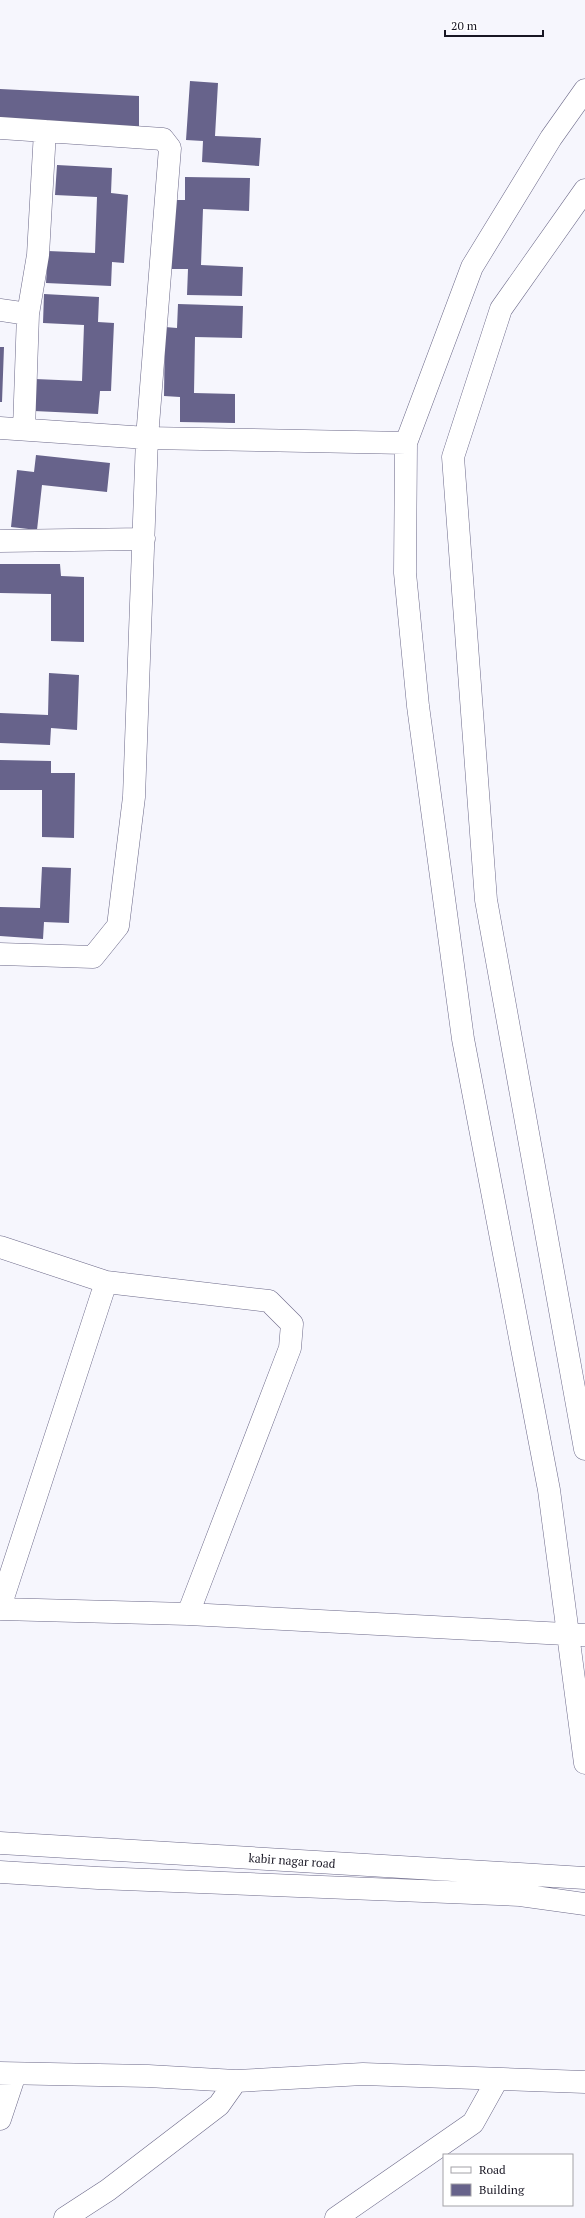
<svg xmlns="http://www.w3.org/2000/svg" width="585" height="2218" font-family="'PT Serif',serif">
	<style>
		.building { fill: #67638b }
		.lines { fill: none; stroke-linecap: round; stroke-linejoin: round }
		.minor-casing { stroke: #6c6989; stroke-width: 23 }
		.minor { stroke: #fff; stroke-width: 22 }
		.labels { text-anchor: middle; stroke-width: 3; stroke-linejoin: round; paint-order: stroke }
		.street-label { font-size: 12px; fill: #181623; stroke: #fff }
	</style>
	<rect width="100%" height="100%" fill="#f6f6fd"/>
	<!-- building -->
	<path class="building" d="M 190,81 L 218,83 L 215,136 L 261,138 L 259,166 L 202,162 L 203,141 L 186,140 Z
		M 0,89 L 139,96 L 139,128 L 0,121 Z
		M 57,165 L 112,168 L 111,193 L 128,195 L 124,263 L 112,262 L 111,286 L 46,283 L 48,251 L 95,253 L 97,197 L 55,195 Z
		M 185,177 L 250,178 L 249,211 L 203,209 L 201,265 L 243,267 L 242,296 L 187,295 L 188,269 L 171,269 L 173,200 L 185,200 Z
		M 44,294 L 99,297 L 98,322 L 114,323 L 111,391 L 100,391 L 98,414 L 34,411 L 35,379 L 82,381 L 84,325 L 43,323 Z
		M 178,304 L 243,306 L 242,338 L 195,337 L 194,393 L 235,394 L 235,423 L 180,422 L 180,397 L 164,396 L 165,327 L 177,328 Z
		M 0,347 L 4,347 L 2,402 L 0,402 Z
		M 36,455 L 110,463 L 107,492 L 42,485 L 37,530 L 11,527 L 17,470 L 34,472 Z
		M 0,564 L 60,564 L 61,576 L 84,577 L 84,642 L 51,641 L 51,594 L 0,593 Z
		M 49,673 L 79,675 L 77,730 L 51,728 L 50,745 L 0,743 L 0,713 L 48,715 Z
		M 0,760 L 51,761 L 51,773 L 75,773 L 74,838 L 42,837 L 42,790 L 0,790 Z
		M 42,867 L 71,868 L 69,923 L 44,922 L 43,939 L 0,936 L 0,907 L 40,908 Z"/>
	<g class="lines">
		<defs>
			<path id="minor" d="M 585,90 L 551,138 L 472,267 L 406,443 L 405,573 L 418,706 L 463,1039 L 549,1490 L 585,1763
				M 0,128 L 163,139 L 170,148 L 147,438 L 134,797 L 118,926 L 93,957 L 0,954
				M 585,190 L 501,309 L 453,457 L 486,900 L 585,1449
				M 0,310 L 28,314
				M 0,428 L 147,438 L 406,443
				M 24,429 L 28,314 L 38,255 L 45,131
				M 0,541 L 144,539
				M 0,1247 L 106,1282 L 269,1301 L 292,1324 L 290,1348 L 188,1614
				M 0,1607 L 106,1282
				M 0,1609 L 188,1614 L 585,1635
				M 0,1843 L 585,1878
				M 0,1872 L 98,1878 L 520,1895 L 585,1904
				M 0,2073 L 148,2076 L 236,2081 L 363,2074 L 585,2082
				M 0,2119 L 15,2074
				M 65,2218 L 108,2190 L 219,2105 L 236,2081
				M 336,2218 L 473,2123 L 497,2080"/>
		</defs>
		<!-- minor casing -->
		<use href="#minor" class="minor-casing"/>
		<!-- minor -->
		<use href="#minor" class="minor"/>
	</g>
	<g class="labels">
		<!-- street labels -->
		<g class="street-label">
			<text transform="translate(292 1861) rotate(4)" y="4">kabir nagar road</text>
		</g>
	</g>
	<!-- legend -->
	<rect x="443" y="2154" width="130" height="52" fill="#ffffff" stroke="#a3a2a7"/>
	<rect x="451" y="2167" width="20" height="6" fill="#ffffff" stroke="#a3a2a7"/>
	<text x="479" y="2174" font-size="12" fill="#181623">Road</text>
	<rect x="451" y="2184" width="20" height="12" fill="#67638b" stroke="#a3a2a7"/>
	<text x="479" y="2194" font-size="12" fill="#181623">Building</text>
	<!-- scale -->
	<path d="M445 30v6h98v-6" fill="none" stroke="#181623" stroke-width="2"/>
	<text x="451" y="30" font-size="12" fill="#181623" stroke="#ffffff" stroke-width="3" paint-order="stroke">20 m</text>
</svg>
